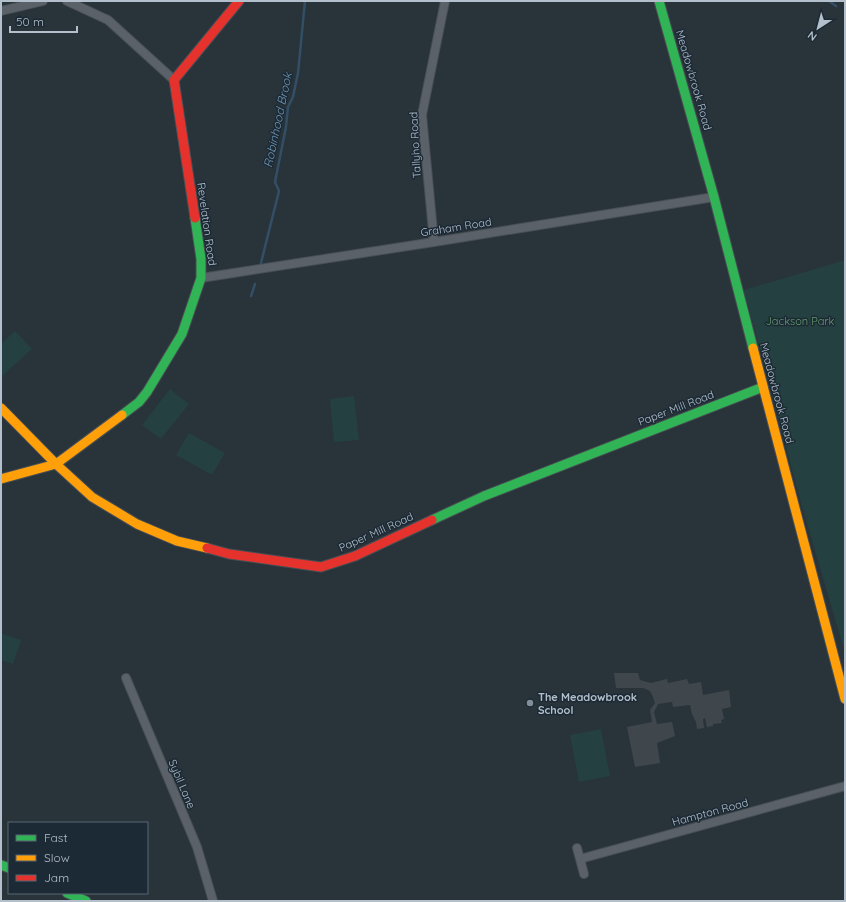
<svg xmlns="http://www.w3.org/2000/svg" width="846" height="902" font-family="Quicksand,sans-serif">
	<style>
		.green { fill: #254040 }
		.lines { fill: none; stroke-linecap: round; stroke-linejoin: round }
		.stream { stroke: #334f66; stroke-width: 2.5 }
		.building { fill: #3f474d }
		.street-casing { stroke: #484f54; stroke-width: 10 }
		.fast-casing { stroke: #484f54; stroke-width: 11 }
		.slow-casing { stroke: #484f54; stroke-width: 11 }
		.jam-casing { stroke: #484f54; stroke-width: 11 }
		.street { stroke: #5a6168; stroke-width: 8 }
		.fast { stroke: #30b455; stroke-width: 9 }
		.slow { stroke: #ff9f0a; stroke-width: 9 }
		.jam { stroke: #e5322d; stroke-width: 9 }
		.poi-dot { fill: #838f98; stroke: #1c2a36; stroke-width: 1.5 }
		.labels { text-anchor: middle; stroke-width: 3; stroke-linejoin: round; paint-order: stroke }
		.street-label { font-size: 11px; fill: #b3c0cb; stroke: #1c2a36 }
		.park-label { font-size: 11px; fill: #689f6d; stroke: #1c2a36 }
		.poi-label { font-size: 11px; font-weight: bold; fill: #b3c0cb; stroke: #1c2a36; text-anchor: start }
		.water-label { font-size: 12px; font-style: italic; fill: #7096b2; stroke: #1c2a36 }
	</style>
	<rect width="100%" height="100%" fill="#29333a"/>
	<!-- green -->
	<path class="green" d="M 845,260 L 845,653 L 801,503 L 744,290 Z
		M 15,331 L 32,349 L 1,377 L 1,344 Z
		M 170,389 L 189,404 L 161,439 L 142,425 Z
		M 354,396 L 359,440 L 334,442 L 330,399 Z
		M 189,433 L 225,453 L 212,475 L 176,455 Z
		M 1,633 L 21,640 L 13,664 L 1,660 Z
		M 601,729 L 610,776 L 579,782 L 570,735 Z"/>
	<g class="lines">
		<!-- stream -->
		<path class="stream" d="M 829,1 L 836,6
			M 261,263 L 279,191 L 275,182 L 286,127 L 288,107 L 293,97 L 298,73 L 305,1
			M 251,296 L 255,284"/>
	</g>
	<!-- building -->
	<path class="building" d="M 614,673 L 638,673 L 640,680 L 651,683 L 667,679 L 668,683 L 687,679 L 689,684 L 701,682 L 703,695 L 729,690 L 731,707 L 722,709 L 724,719 L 721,720 L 722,723 L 713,724 L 713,726 L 707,727 L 705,718 L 703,719 L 704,728 L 697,729 L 696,722 L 692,714 L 690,705 L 673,707 L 672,702 L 658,704 L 654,712 L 657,724 L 672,722 L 675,736 L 657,743 L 660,763 L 635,767 L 627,727 L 652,722 L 650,710 L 655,703 L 653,697 L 650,691 L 643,688 L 616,688 Z"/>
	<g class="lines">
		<defs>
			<path id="street" d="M 67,1 L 108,20 L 174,80
				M 1,11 L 43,1
				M 434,242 L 422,115 L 445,1
				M 201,278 L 434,242 L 714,197
				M 126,678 L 197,847 L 213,901
				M 577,848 L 584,874
				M 580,859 L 845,786"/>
			<path id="fast" d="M 659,1 L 714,197 L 753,348
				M 122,415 L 139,402 L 147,392 L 182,334 L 201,278 L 201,259 L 195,218
				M 432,520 L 484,496 L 763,387
				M 1,865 L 9,868
				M 67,893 L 86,901"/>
			<path id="slow" d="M 753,348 L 845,699
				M 1,408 L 56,464 L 122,415
				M 1,479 L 56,464 L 92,497 L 137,524 L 177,541 L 207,548"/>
			<path id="jam" d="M 195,218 L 174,80 L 239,1
				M 207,548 L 229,554 L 321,567 L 355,556 L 432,520"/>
		</defs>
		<!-- street casing -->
		<use href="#street" class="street-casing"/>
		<!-- fast casing -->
		<use href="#fast" class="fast-casing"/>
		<!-- slow casing -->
		<use href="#slow" class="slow-casing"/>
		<!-- jam casing -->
		<use href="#jam" class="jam-casing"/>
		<!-- street -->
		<use href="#street" class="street"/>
		<!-- fast -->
		<use href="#fast" class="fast"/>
		<!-- slow -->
		<use href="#slow" class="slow"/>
		<!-- jam -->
		<use href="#jam" class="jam"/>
	</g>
	<!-- markers -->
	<circle class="poi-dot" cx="530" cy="703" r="4"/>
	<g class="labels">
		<!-- street labels -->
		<g class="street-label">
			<text transform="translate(694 80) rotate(74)" y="4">Meadowbrook Road</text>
			<text transform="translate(415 145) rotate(-93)" y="4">Tallyho Road</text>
			<text transform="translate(207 224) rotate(82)" y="4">Revelation Road</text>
			<text transform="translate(456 227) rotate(-9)" y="4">Graham Road</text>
			<text transform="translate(777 393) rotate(75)" y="4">Meadowbrook Road</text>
			<text transform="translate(676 408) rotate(-21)" y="4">Paper Mill Road</text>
			<text transform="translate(376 532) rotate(-24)" y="4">Paper Mill Road</text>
			<text transform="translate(182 784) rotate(67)" y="4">Sybil Lane</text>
			<text transform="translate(710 812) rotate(-15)" y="4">Hampton Road</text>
		</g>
		<!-- park labels -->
		<g class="park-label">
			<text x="800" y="325">Jackson Park</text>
		</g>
		<!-- poi labels -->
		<g class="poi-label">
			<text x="538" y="701">The Meadowbrook<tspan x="538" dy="13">School</tspan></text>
		</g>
		<!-- water labels -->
		<g class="water-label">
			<text transform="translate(278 120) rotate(-78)" y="4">Robinhood Brook</text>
		</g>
	</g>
	<!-- border -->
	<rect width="846" height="902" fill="none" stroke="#b3c0cb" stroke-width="4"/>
	<!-- legend -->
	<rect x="8" y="822" width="140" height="72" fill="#1c2a36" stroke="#586672"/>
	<rect x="16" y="835" width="20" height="6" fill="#30b455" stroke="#586672"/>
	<text x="44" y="842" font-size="12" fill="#b3c0cb">Fast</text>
	<rect x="16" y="855" width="20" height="6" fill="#ff9f0a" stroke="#586672"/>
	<text x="44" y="862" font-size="12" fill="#b3c0cb">Slow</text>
	<rect x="16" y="875" width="20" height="6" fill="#e5322d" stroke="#586672"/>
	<text x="44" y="882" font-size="12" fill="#b3c0cb">Jam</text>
	<!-- north arrow -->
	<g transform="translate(818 28) rotate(216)" stroke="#1c2a36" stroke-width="3" paint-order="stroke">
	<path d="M0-3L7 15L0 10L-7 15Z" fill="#b3c0cb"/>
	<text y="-6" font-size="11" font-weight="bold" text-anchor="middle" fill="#b3c0cb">N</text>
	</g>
	<!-- scale -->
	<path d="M10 26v6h67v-6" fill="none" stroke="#b3c0cb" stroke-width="2"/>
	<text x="16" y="26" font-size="12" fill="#b3c0cb" stroke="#1c2a36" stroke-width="3" paint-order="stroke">50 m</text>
</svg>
